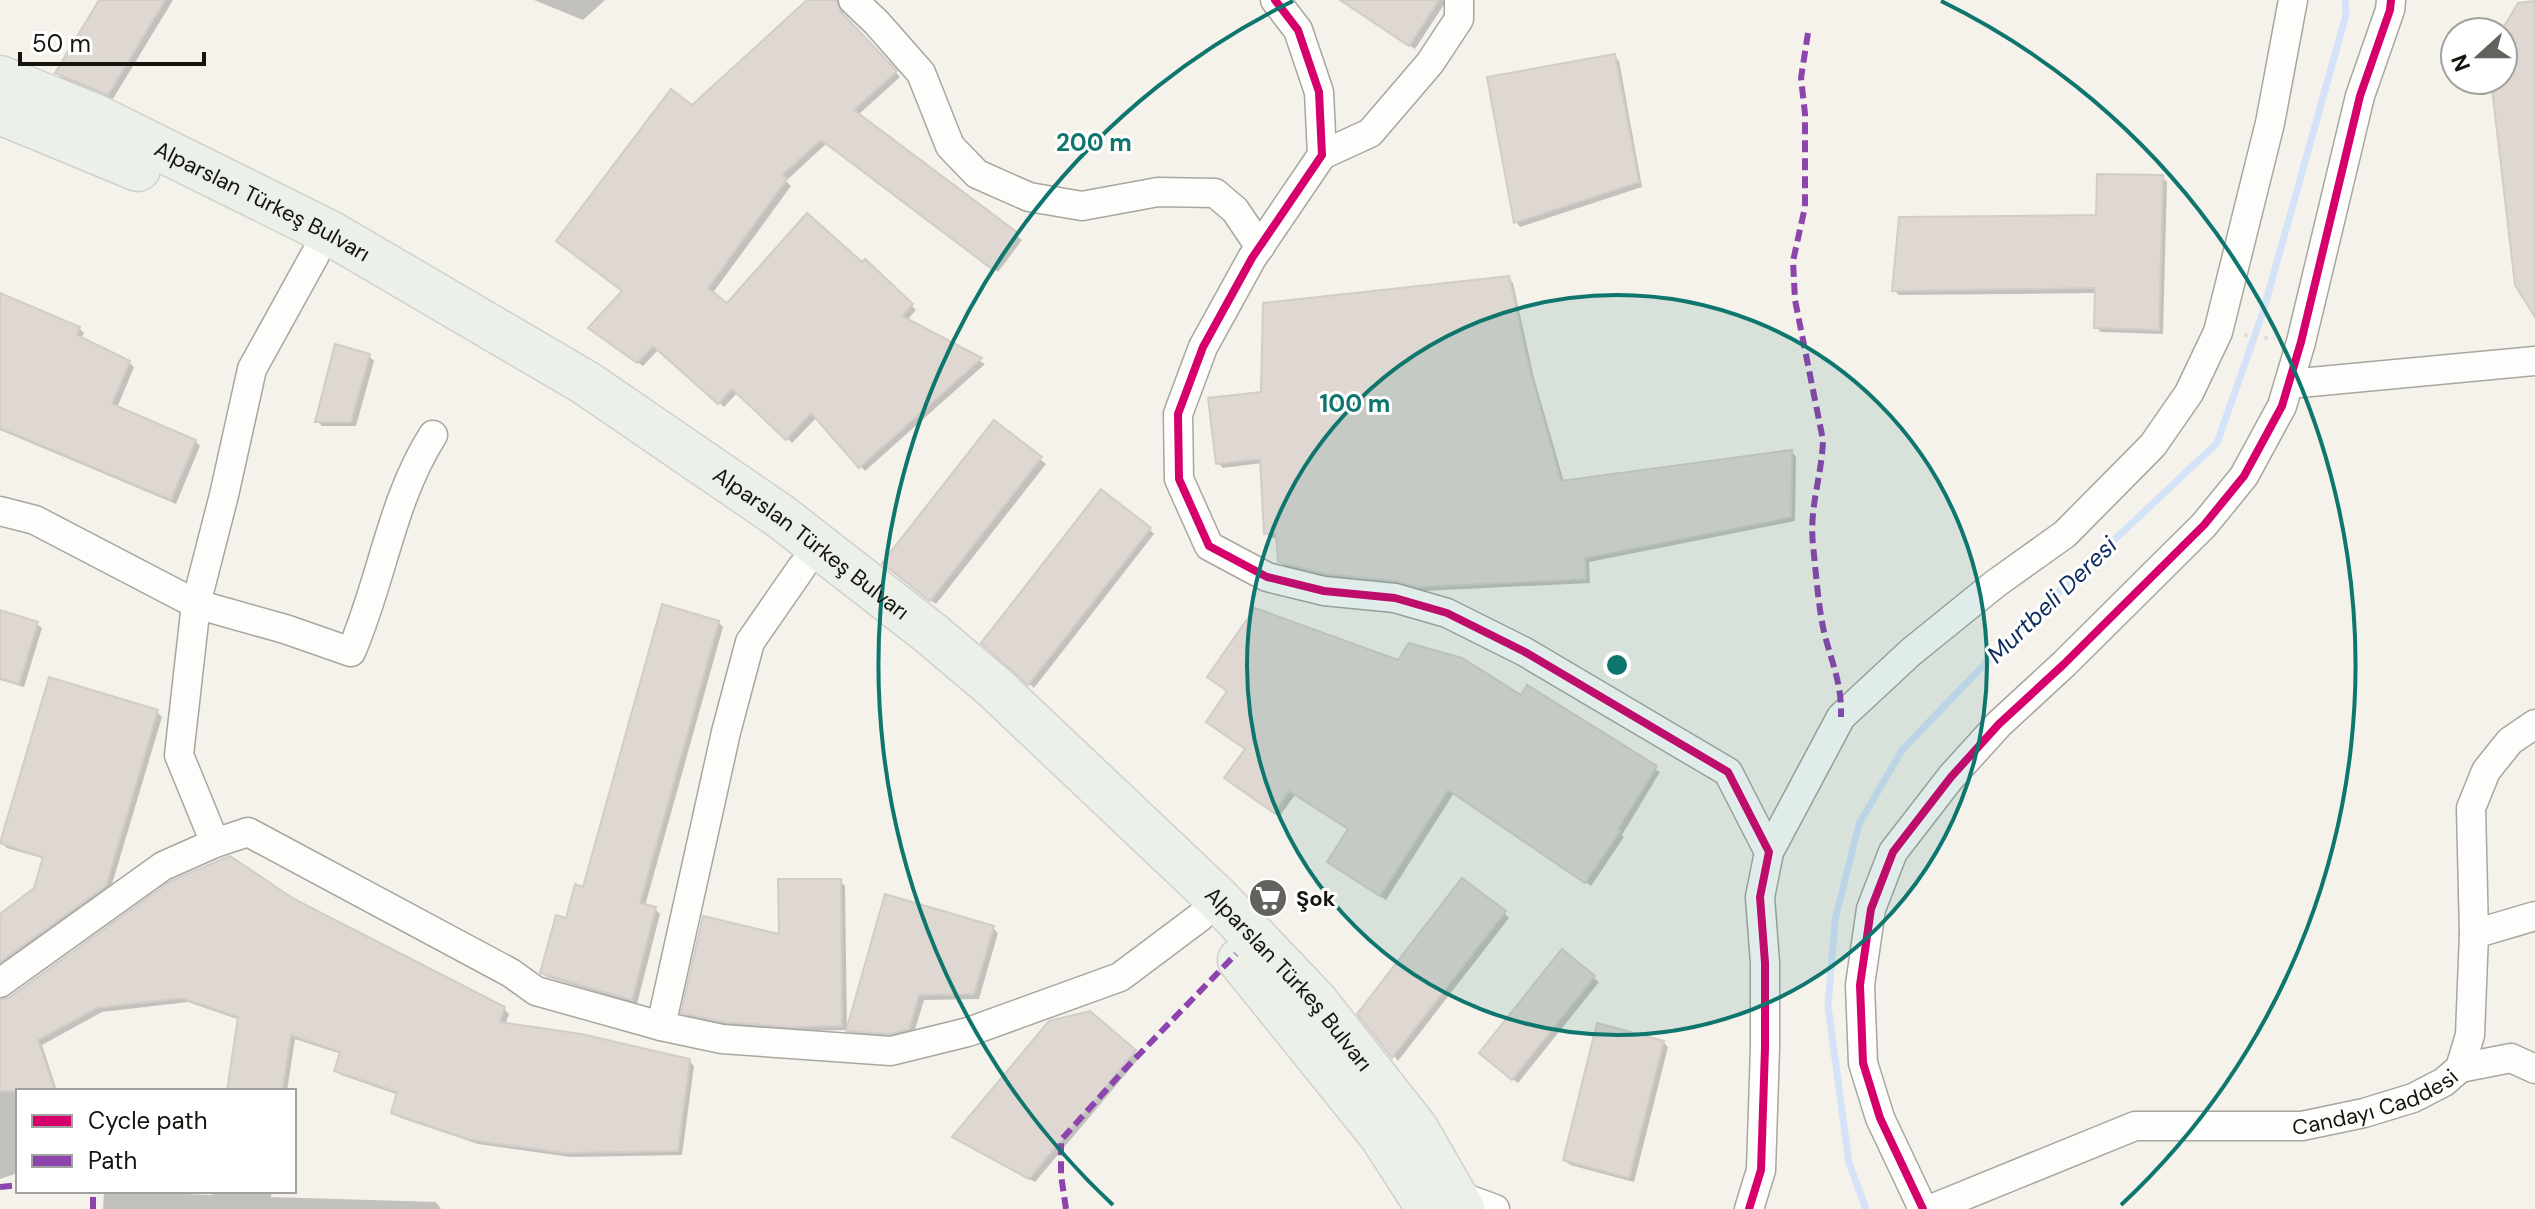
<svg xmlns="http://www.w3.org/2000/svg" width="2535" height="1209" font-family="'DM Sans',sans-serif">
	<style>
		.shadow { fill: #0003 }
		.lines { fill: none; stroke-linecap: round; stroke-linejoin: round }
		.stream { stroke: #d4e3f8; stroke-width: 7 }
		.building { fill: #ded7d2; stroke: #d2cdc9; stroke-width: 2 }
		.street-casing { stroke: #a7a69f; stroke-width: 31 }
		.primary-casing { stroke: #d1d0cc; stroke-width: 47 }
		.path { stroke: #dededc; stroke-width: 4; stroke-dasharray: 4 6; stroke-linecap: butt }
		.street { stroke: #fdfdfc; stroke-width: 28 }
		.primary { stroke: #ebf0e9; stroke-width: 44 }
		.quiet { stroke: #8e44ad; stroke-width: 6; stroke-dasharray: 12 6; stroke-linecap: butt }
		.cycleway-casing { stroke: #fff; stroke-width: 13 }
		.cycleway { stroke: #d6006c; stroke-width: 8 }
		.ring { fill: none; stroke: #0f766e; stroke-width: 4 }
		.labels { text-anchor: middle; stroke-width: 6; stroke-linejoin: round; paint-order: stroke }
		.street-label { font-size: 22px; fill: #15140f; stroke: #fff }
		.poi-label { font-size: 22px; font-weight: bold; fill: #15140f; stroke: #fff; text-anchor: start }
		.water-label { font-size: 24px; font-style: italic; fill: #0e2e60; stroke: #fff }
		.centre { fill: #0f766e; stroke: #fff; stroke-width: 4 }
		.ring-label { font-size: 24px; text-anchor: middle; font-weight: bold; fill: #0f766e; stroke: #fff; stroke-width: 6; stroke-linejoin: round; paint-order: stroke }
	</style>
	<rect width="100%" height="100%" fill="#f4f2ea"/>
	<!-- shadow -->
	<path class="shadow" d="M 101,0 L 173,0 L 113,99 L 62,78 L 57,73 Z
		M 534,0 L 605,0 L 583,20 Z
		M 810,0 L 838,0 L 846,20 L 900,77 L 858,115 L 1022,240 L 998,272 L 827,143 L 786,181 L 791,186 L 712,294 L 728,306 L 862,265 L 865,261 L 916,310 L 906,321 L 985,364 L 865,471 L 817,417 L 792,443 L 738,392 L 724,407 L 659,349 L 643,366 L 596,333 L 624,292 L 692,107 Z
		M 1341,0 L 1447,0 L 1415,49 Z
		M 1614,56 L 1619,61 L 1642,187 L 1520,227 L 1516,222 Z
		M 2162,177 L 2167,182 L 2163,334 L 2101,332 L 2096,327 L 2096,293 L 1899,295 L 1894,290 L 2098,217 Z
		M 1508,278 L 1513,283 L 1534,378 L 1564,482 L 1792,452 L 1796,457 L 1795,521 L 1589,562 L 1590,583 L 1424,591 L 1403,585 L 1333,578 L 1285,566 L 1279,561 L 1278,538 L 1271,538 L 1266,533 L 1262,463 L 1223,468 L 1218,463 L 1263,394 Z
		M 0,296 L 79,328 L 84,333 L 81,339 L 129,362 L 134,367 L 117,408 L 195,441 L 200,446 L 176,504 L 0,430 Z
		M 369,356 L 374,361 L 356,426 L 322,426 L 317,421 Z
		M 994,423 L 1046,464 L 936,604 L 889,568 Z
		M 1149,529 L 1154,534 L 1034,688 L 983,643 Z
		M 0,612 L 37,624 L 42,628 L 24,687 L 0,680 Z
		M 718,622 L 723,627 L 645,906 L 655,909 L 660,914 L 637,1004 L 547,977 L 542,972 L 567,920 Z
		M 1399,662 L 1521,698 L 1660,772 L 1622,835 L 1624,837 L 1591,886 L 1454,793 L 1386,900 L 1335,867 L 1350,830 L 1295,795 L 1279,817 L 1232,783 Z
		M 157,712 L 162,717 L 110,891 L 0,970 L 0,916 L 36,889 L 45,859 L 7,848 L 2,843 Z
		M 840,881 L 845,886 L 847,1030 L 796,1031 L 731,1026 L 688,1017 L 683,1012 L 781,936 Z
		M 293,901 L 504,1009 L 509,1014 L 505,1025 L 689,1061 L 694,1066 L 682,1155 L 571,1157 L 478,1144 L 398,1117 L 393,1112 L 399,1095 L 341,1075 L 336,1070 L 341,1054 L 295,1039 L 287,1091 L 229,1091 L 240,1020 L 188,1002 L 102,1012 L 42,1045 L 57,1091 L 18,1091 L 18,1173 L 0,1179 L 0,1002 Z
		M 1504,913 L 1509,918 L 1398,1061 L 1360,1014 Z
		M 993,928 L 998,933 L 979,999 L 924,1000 L 914,1033 L 896,1038 L 853,1035 L 848,1030 Z
		M 1562,952 L 1599,982 L 1518,1083 L 1486,1057 Z
		M 1090,1014 L 1140,1057 L 1035,1182 L 955,1137 Z
		M 1663,1042 L 1668,1047 L 1634,1182 L 1570,1165 L 1565,1160 Z
		M 104,1191 L 212,1195 L 213,1191 L 272,1191 L 271,1197 L 436,1202 L 441,1209 L 103,1209 Z"/>
	<g class="lines">
		<!-- stream -->
		<path class="stream" d="M 1866,1209 L 1849,1163 L 1828,1006 L 1835,920 L 1859,824 L 1902,750 L 2003,645 L 2217,443 L 2263,312 L 2346,15 L 2345,0"/>
	</g>
	<!-- building -->
	<path class="building" d="M 99,0 L 165,0 L 108,95 L 55,73 Z
		M 807,0 L 836,0 L 841,12 L 897,71 L 854,110 L 1018,233 L 992,269 L 821,140 L 782,175 L 787,179 L 708,288 L 727,303 L 807,213 L 862,262 L 865,259 L 913,304 L 902,316 L 982,358 L 859,468 L 811,413 L 786,440 L 732,389 L 718,404 L 653,346 L 637,363 L 588,328 L 622,291 L 556,241 L 671,89 L 692,105 Z
		M 1340,0 L 1439,0 L 1409,46 Z
		M 2535,1 L 2535,317 L 2515,285 L 2491,80 L 2503,80 L 2503,28 L 2518,3 Z
		M 1615,54 L 1639,182 L 1514,223 L 1487,77 Z
		M 2097,174 L 2163,175 L 2159,330 L 2094,328 L 2095,288 L 1892,291 L 1899,217 L 2096,215 Z
		M 1509,276 L 1530,371 L 1561,481 L 1792,450 L 1791,517 L 1585,558 L 1586,579 L 1417,587 L 1397,581 L 1327,574 L 1278,562 L 1276,533 L 1264,534 L 1260,459 L 1216,464 L 1208,398 L 1261,392 L 1263,303 Z
		M 0,293 L 80,327 L 77,335 L 130,361 L 112,404 L 196,440 L 171,500 L 0,428 Z
		M 335,344 L 370,354 L 351,422 L 315,422 Z
		M 994,420 L 1042,457 L 930,601 L 882,563 Z
		M 1101,489 L 1151,528 L 1028,685 L 981,643 Z
		M 662,604 L 719,621 L 640,903 L 656,907 L 632,1000 L 540,973 L 556,915 L 566,918 L 575,884 L 583,887 Z
		M 1255,608 L 1398,660 L 1409,643 L 1462,658 L 1521,695 L 1527,685 L 1657,766 L 1618,829 L 1620,831 L 1585,883 L 1448,790 L 1380,896 L 1327,862 L 1348,829 L 1289,791 L 1274,813 L 1224,778 L 1245,749 L 1206,722 L 1227,691 L 1207,677 Z
		M 0,610 L 38,622 L 19,684 L 0,678 Z
		M 49,677 L 158,710 L 106,886 L 0,962 L 0,914 L 34,888 L 43,857 L 0,843 Z
		M 230,856 L 294,899 L 505,1007 L 500,1022 L 581,1034 L 690,1059 L 678,1151 L 565,1153 L 471,1140 L 391,1113 L 397,1092 L 334,1071 L 340,1052 L 291,1035 L 282,1091 L 227,1091 L 238,1017 L 182,998 L 97,1008 L 38,1040 L 55,1091 L 0,1091 L 0,1000 L 10,997 L 171,881 Z
		M 1462,878 L 1506,911 L 1392,1058 L 1357,1014 Z
		M 778,879 L 841,879 L 842,1026 L 790,1027 L 724,1022 L 681,1013 L 703,916 L 779,934 Z
		M 885,894 L 994,926 L 974,994 L 919,995 L 909,1029 L 890,1034 L 846,1031 Z
		M 1562,949 L 1595,976 L 1512,1080 L 1479,1053 Z
		M 1090,1011 L 1136,1050 L 1029,1179 L 952,1137 L 1049,1021 Z
		M 1597,1023 L 1664,1041 L 1629,1178 L 1563,1160 Z"/>
	<g class="lines">
		<defs>
			<g id="street">
				<path d="M 853,0 L 877,23 L 921,73 L 950,146 L 977,174 L 1029,197 L 1082,206 L 1158,192 L 1215,193 L 1235,210 L 1260,247"/>
				<path d="M 1275,0 L 1298,30 L 1319,92 L 1322,155 L 1252,258 L 1203,347 L 1178,414 L 1179,479 L 1209,546 L 1267,577 L 1324,591 L 1395,598 L 1447,613 L 1525,652 L 1728,772 L 1769,852 L 1760,897 L 1765,963 L 1765,1048 L 1761,1170 L 1749,1209"/>
				<path d="M 1322,155 L 1370,133 L 1430,63 L 1459,19 L 1459,0"/>
				<path d="M 2289,384 L 2535,361"/>
				<path d="M 0,511 L 35,520 L 196,604 L 285,629 L 351,652 C 382,581 391,501 433,435"/>
				<path d="M 215,843 L 179,755 L 196,604 L 224,495 L 252,369 L 315,255"/>
				<path d="M 1769,852 L 1841,717 L 1911,652 L 1995,584 L 2065,534 L 2153,445 L 2189,393 L 2218,332 L 2270,123 L 2293,0"/>
				<path d="M 2474,934 L 2535,916"/>
				<path d="M 0,983 L 163,866 L 215,843 L 248,832 L 511,973 L 536,991 L 661,1026 L 722,1039 L 891,1051 L 968,1032 L 1120,977 L 1200,917"/>
				<path d="M 661,1026 L 726,732 L 750,642 L 802,567"/>
				<path d="M 2460,1068 L 2511,1058 L 2535,1069"/>
				<path d="M 1454,1194 L 1495,1209"/>
				<path d="M 1923,1209 L 1880,1118 L 1863,1063 L 1860,985 L 1871,909 L 1893,852 L 1951,777 L 1999,724 L 2064,664 L 2204,525 L 2244,476 L 2282,406 L 2301,342 L 2360,96 L 2390,10 L 2391,0"/>
				<path id="s1" d="M 1931,1209 L 2135,1126 L 2302,1126 L 2364,1113 L 2413,1098 L 2444,1082 L 2460,1068 L 2470,1035 L 2474,934 L 2471,808 L 2486,771 L 2510,741 L 2535,724"/>
			</g>
			<g id="primary">
				<path id="s2" d="M 0,78 L 94,116 L 330,233 L 586,383 L 780,516 L 929,632 L 993,686 L 1217,898 L 1316,1002 L 1416,1129 L 1462,1209"/>
				<path d="M 0,112 L 138,169"/>
				<path d="M 1240,960 L 1382,1136 L 1429,1209"/>
			</g>
		</defs>
		<!-- street casing -->
		<use href="#street" class="street-casing"/>
		<!-- primary casing -->
		<use href="#primary" class="primary-casing"/>
		<!-- path -->
		<path class="path" d="M 2244,335 L 2275,339"/>
		<!-- street -->
		<use href="#street" class="street"/>
		<!-- primary -->
		<use href="#primary" class="primary"/>
		<!-- quiet -->
		<path class="quiet" d="M 1808,33 L 1801,78 L 1805,114 L 1805,207 L 1793,261 L 1795,300 L 1823,440 C 1822,476 1809,506 1813,545 C 1816,573 1818,604 1824,632 C 1832,664 1842,683 1841,717
			M 0,1187 L 18,1185
			M 93,1209 L 93,1191
			M 1066,1209 L 1061,1175 L 1061,1140 L 1126,1068 L 1236,954"/>
		<defs>
			<path id="cycleway" d="M 1275,0 L 1298,30 L 1319,92 L 1322,155 L 1252,258 L 1203,347 L 1178,414 L 1179,479 L 1209,546 L 1267,577 L 1324,591 L 1395,598 L 1447,613 L 1525,652 L 1728,772 L 1769,852 L 1760,897 L 1765,963 L 1765,1048 L 1761,1170 L 1749,1209
				M 1923,1209 L 1880,1118 L 1863,1063 L 1860,985 L 1871,909 L 1893,852 L 1951,777 L 1999,724 L 2064,664 L 2204,525 L 2244,476 L 2282,406 L 2301,342 L 2360,96 L 2390,10 L 2391,0"/>
		</defs>
		<!-- cycleway casing -->
		<use href="#cycleway" class="cycleway-casing"/>
		<!-- cycleway -->
		<use href="#cycleway" class="cycleway"/>
	</g>
	<!-- distance rings -->
	<circle cx="1617" cy="665" r="370" fill="#0f766e" fill-opacity=".12"/>
	<g class="ring">
		<circle cx="1617" cy="665" r="370"/>
		<path d="M1113 1205A739 739 0 0 1 1293 1M1941 1A739 739 0 0 1 2121 1205"/>
	</g>
	<!-- icons -->
	<defs>
		<symbol id="supermarket-disc" viewBox="-11 -11 22 22"><circle r="9.5" fill="#63625c" stroke="#fff"/><path d="M-6-5.5h2.5l.6 2H6L4.5 2H-2.5L-4.4-4H-6ZM-1.5 3.2a1.3 1.3 0 1 0 .1 0ZM3 3.2a1.3 1.3 0 1 0 .1 0Z" fill="#fff"/></symbol>
	</defs>
	<g fill-rule="evenodd">
		<use href="#supermarket-disc" x="1246" y="876" width="44" height="44"/>
	</g>
	<g class="labels">
		<!-- street labels -->
		<g class="street-label">
			<text dy="8" stroke="none"><textPath href="#s2" startOffset="290">Alparslan Türkeş Bulvarı</textPath></text>
			<text dy="8" stroke="none"><textPath href="#s2" startOffset="938">Alparslan Türkeş Bulvarı</textPath></text>
			<text dy="8" stroke="none"><textPath href="#s2" startOffset="1586">Alparslan Türkeş Bulvarı</textPath></text>
			<text dy="8" stroke="none"><textPath href="#s1" startOffset="464">Candayı Caddesi</textPath></text>
		</g>
		<!-- poi labels -->
		<g class="poi-label">
			<text x="1296" y="906">Şok</text>
		</g>
		<!-- water labels -->
		<g class="water-label">
			<text transform="translate(2052 600) rotate(-44)" y="8">Murtbeli Deresi</text>
		</g>
	</g>
	<circle cx="1617" cy="665" r="12" class="centre"/>
	<g class="ring-label">
		<text x="1094" y="151">200 m</text>
		<text x="1355" y="412">100 m</text>
	</g>
	<!-- legend -->
	<rect x="16" y="1089" width="280" height="104" fill="#ffffff" stroke="#a1a19f" stroke-width="2"/>
	<rect x="32" y="1115" width="40" height="12" fill="#d6006c" stroke="#a1a19f" stroke-width="2"/>
	<text x="88" y="1129" font-size="24" fill="#15140f">Cycle path</text>
	<rect x="32" y="1155" width="40" height="12" fill="#8e44ad" stroke="#a1a19f" stroke-width="2"/>
	<text x="88" y="1169" font-size="24" fill="#15140f">Path</text>
	<!-- north arrow -->
	<g transform="translate(2479 56) rotate(249)"><circle r="38" fill="#ffffff" stroke="#a1a19f" stroke-width="2"/>
	<path d="M0-6L14 30L0 20L-14 30Z" fill="#63625c"/>
	<text y="-12" font-size="22" font-weight="bold" text-anchor="middle" fill="#15140f">N</text>
	</g>
	<!-- scale -->
	<path d="M20 52v12h184v-12" fill="none" stroke="#15140f" stroke-width="4"/>
	<text x="32" y="52" font-size="24" fill="#15140f" stroke="#ffffff" stroke-width="6" paint-order="stroke">50 m</text>
</svg>
